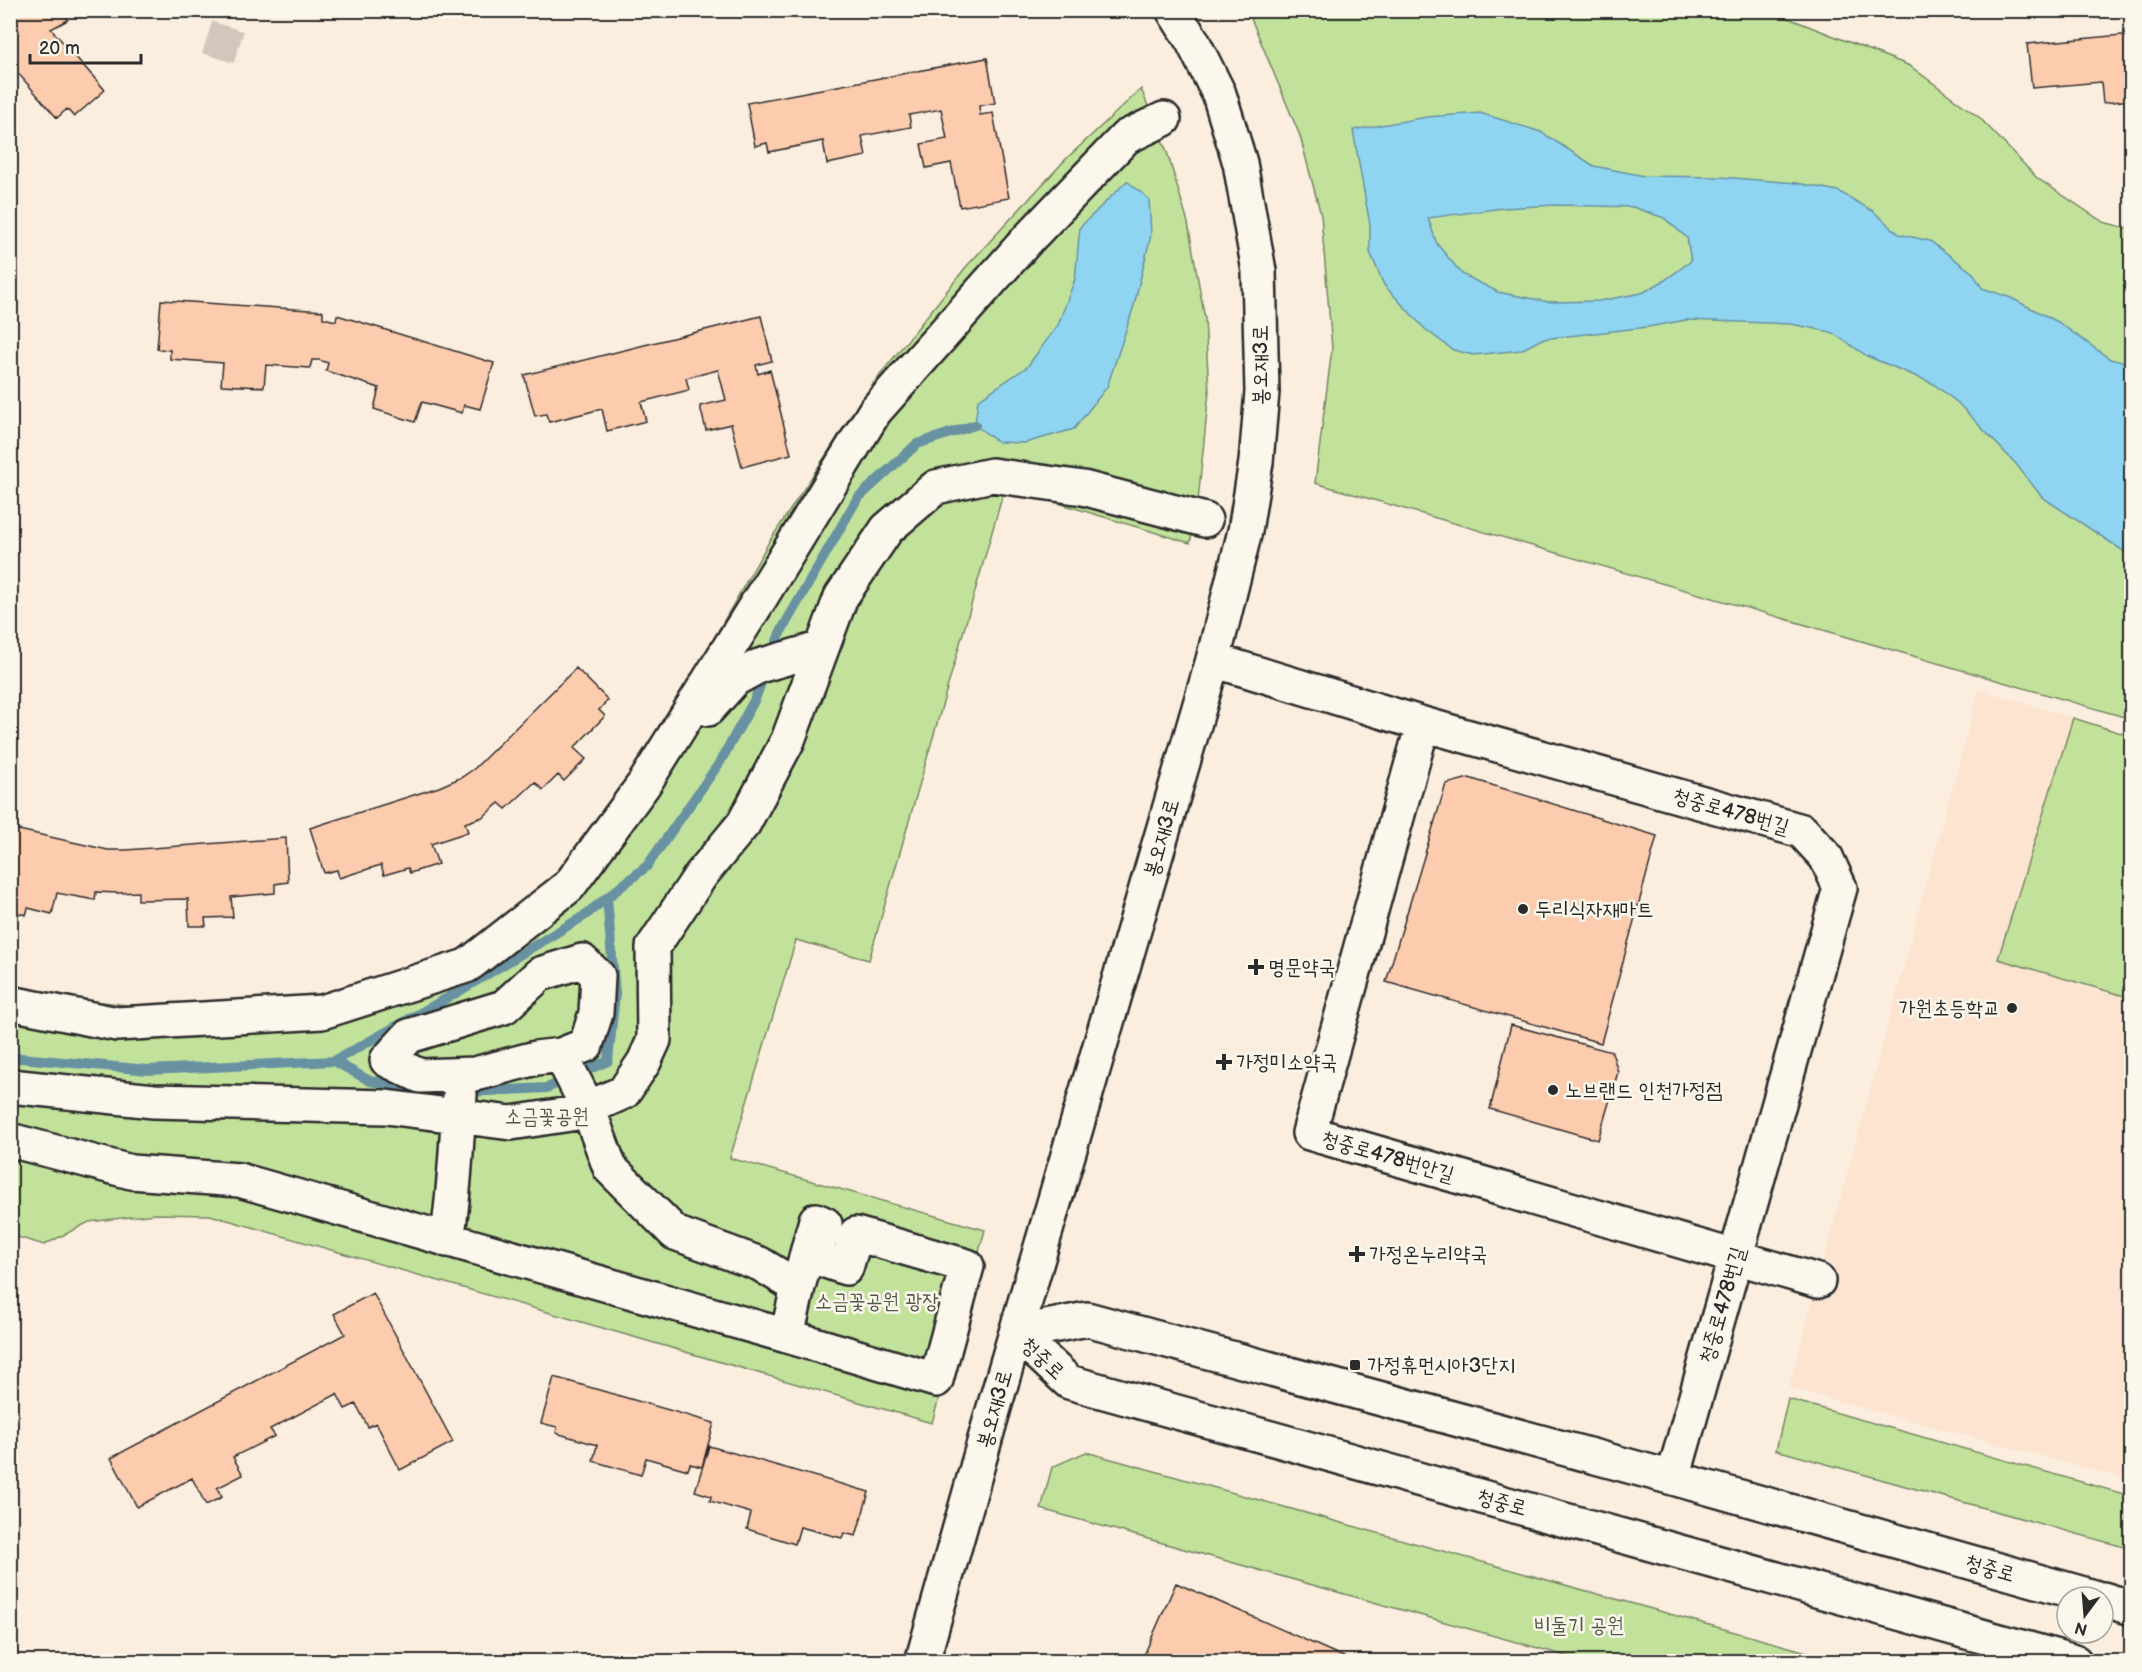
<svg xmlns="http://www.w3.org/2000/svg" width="2142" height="1672" font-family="'Balsamiq Sans','Poor Story',sans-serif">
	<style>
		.built { fill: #fce4d0 }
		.green { fill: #c2e29b; stroke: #768663; stroke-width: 1.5 }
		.water { fill: #8fd5f1; stroke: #6791a2; stroke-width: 1.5; fill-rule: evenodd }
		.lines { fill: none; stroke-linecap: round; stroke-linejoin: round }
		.stream { stroke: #6791a2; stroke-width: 10 }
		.building { fill: #fdcbad; stroke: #2b2b2b; stroke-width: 1.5 }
		.minor-tunnel { stroke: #d1c7bb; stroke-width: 33; stroke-dasharray: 33 16; stroke-linecap: butt }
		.minor-casing { stroke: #2b2b2b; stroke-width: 38 }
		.minor { stroke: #fbf7ec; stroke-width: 33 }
		.poi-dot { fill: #2b2b2b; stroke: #fbf7ec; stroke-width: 2 }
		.labels { text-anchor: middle; stroke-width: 5; stroke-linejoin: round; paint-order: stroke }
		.street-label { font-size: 21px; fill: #2b2b2b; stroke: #fbf7ec }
		.poi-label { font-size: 21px; fill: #2b2b2b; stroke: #fbf7ec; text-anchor: start }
		.park-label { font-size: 21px; fill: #515947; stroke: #fbf7ec }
	</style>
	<rect width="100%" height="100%" fill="#fbeedf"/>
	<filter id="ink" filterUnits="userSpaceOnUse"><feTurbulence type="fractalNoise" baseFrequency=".0167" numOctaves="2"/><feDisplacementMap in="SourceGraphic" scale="12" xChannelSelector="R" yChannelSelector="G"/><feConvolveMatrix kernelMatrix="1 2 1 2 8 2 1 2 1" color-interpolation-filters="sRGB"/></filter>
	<g filter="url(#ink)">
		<!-- built -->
		<path class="built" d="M 1979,689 L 2131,736 L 2131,1480 L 1789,1388 Z"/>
		<!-- green -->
		<path class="green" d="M 1248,11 L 1770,11 L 1910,66 L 1980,118 L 2037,178 L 2103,222 L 2131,229 L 2131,719 L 1315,483 L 1332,348 L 1321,215 L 1300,136 Z
			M 1141,89 L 1167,152 L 1188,223 L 1205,319 L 1209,391 L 1197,511 L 1190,543 L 1005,487 L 869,960 L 796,940 L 730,1158 L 985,1230 L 932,1423 L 210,1215 L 155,1214 L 89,1222 L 44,1245 L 11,1235 L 10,988 L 55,996 L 159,1009 L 270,1005 L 367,984 L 443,959 L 517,914 L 581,853 L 642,764 L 769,542 L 872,385 L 966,267 L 1066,159 Z
			M 2073,718 L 2131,736 L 2131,998 L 1998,959 Z
			M 1788,1399 L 2131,1496 L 2131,1549 L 1776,1450 Z
			M 1086,1452 L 1839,1661 L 1584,1661 L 1041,1509 L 1052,1467 Z"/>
		<!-- water -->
		<path class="water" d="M 1480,113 L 1541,132 L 1594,166 L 1644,176 L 1720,177 L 1797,183 L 1838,191 L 1873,211 L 1899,234 L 1930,241 L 1973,273 L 1982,288 L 2011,298 L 2058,322 L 2110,359 L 2131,364 L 2131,556 L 2042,497 L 2016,464 L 1958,403 L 1932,383 L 1867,356 L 1831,332 L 1791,324 L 1686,320 L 1648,327 L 1542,339 L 1521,350 L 1473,355 L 1453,350 L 1425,329 L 1384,285 L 1370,252 L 1370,225 L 1353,130 L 1427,117 ZM 1555,205 L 1633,207 L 1664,218 L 1687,238 L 1691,261 L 1665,280 L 1642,293 L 1599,301 L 1549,302 L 1498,292 L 1462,274 L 1437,244 L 1428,218 L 1503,208 Z
			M 1127,181 L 1149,199 L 1151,235 L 1133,309 L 1107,387 L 1074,429 L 1025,443 L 998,442 L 975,425 L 978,400 L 1027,367 L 1058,325 L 1075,279 L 1080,227 Z"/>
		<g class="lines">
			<!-- stream -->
			<path class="stream" d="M 771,658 L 780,633 L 857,499 L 917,444 L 975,425
				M 10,1057 L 148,1070 L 334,1061 L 456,993 L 584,916 L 647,866 L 720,762 L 755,699 L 765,672
				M 334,1061 L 370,1081 L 449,1093 L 547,1088 L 608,1061 L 615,994 L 607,898"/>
		</g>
		<!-- building -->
		<path class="building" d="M 10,10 L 63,10 L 68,20 L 51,29 L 105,90 L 74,117 L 67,109 L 57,118 L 10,64 Z
			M 2132,34 L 2132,100 L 2103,103 L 2101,82 L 2032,88 L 2027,44 Z
			M 987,58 L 995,103 L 979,106 L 980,115 L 993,113 L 1009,198 L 960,207 L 951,163 L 926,168 L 921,144 L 947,139 L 941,109 L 909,115 L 911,127 L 862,136 L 866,156 L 827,164 L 823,141 L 769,152 L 767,143 L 755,146 L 747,103 Z
			M 161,300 L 323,311 L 323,318 L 336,321 L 337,315 L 494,363 L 480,409 L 464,405 L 462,413 L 422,402 L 415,422 L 374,409 L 379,388 L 326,371 L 328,363 L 319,360 L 312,360 L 310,368 L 266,365 L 264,387 L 221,385 L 223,363 L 170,359 L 170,350 L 157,349 Z
			M 761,316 L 772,361 L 756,365 L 758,374 L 770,370 L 791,454 L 742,467 L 731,424 L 706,430 L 700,406 L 726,400 L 718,370 L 686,378 L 689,390 L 641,402 L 646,421 L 607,431 L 602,409 L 549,422 L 546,414 L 535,416 L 524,375 Z
			M 576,668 L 608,700 L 599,710 L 605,716 L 574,748 L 586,759 L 564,781 L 558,775 L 543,790 L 535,782 L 506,809 L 499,803 L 483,817 L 465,823 L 468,832 L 431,844 L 438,864 L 410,873 L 408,868 L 384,875 L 381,865 L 339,878 L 337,870 L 324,873 L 310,828 L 439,787 L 462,777 L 475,768 Z
			M 1469,778 L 1657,836 L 1601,1043 L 1386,982 L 1446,784 Z
			M 10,828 L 108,850 L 126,850 L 286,838 L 288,882 L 275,884 L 275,893 L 231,897 L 233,917 L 205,918 L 206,926 L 189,926 L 188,899 L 138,900 L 138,892 L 119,893 L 96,892 L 95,900 L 57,893 L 52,914 L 28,908 L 26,915 L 10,911 L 13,890 L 10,890 Z
			M 1511,1025 L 1612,1052 L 1618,1072 L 1598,1140 L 1490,1109 Z
			M 373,1293 L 453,1442 L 400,1470 L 376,1423 L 368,1427 L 356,1404 L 345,1409 L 337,1394 L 270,1429 L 275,1436 L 233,1457 L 243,1475 L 217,1488 L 222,1497 L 206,1505 L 192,1478 L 137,1507 L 111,1458 L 345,1334 L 334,1314 Z
			M 554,1377 L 714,1423 L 702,1467 L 690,1464 L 688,1470 L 646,1458 L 641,1475 L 593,1461 L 597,1445 L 556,1433 L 557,1427 L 541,1423 Z
			M 709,1446 L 869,1492 L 856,1536 L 844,1533 L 842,1538 L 800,1527 L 795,1544 L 747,1529 L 751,1513 L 710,1501 L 711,1496 L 695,1491 Z
			M 1176,1583 L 1249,1615 L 1355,1662 L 1141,1662 Z"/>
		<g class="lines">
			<!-- minor-tunnel -->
			<path class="minor-tunnel" d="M 218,58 L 233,10"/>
			<defs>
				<path id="minor" d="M 1213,660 L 1423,724 L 1802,831 L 1826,857 L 1840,888 L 1673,1478
					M 708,709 L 735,679 L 759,666 L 822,648
					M 1423,724 L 1309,1133 L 1818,1281
					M 582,961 L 598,976 L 596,1013 L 586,1045 L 561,1055 L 536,1058 L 475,1074 L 420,1076 L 387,1060 L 409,1036 L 504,1007 L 540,974 Z
					M 10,1003 L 117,1024 L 322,1012 L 466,966 L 472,962 L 569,886 L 644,784 L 761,597 L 875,411 L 1028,239 L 1126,137 L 1164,119
					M 561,1055 L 588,1108 L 610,1168 L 675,1233 L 760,1264 L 798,1287 L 787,1336 L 936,1380 L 967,1266 L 856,1234 L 846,1268 L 814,1257 L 825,1224 L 816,1220 L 798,1287
					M 10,1086 L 154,1101 L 386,1107 L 511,1123 L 577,1113 L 624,1092 L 644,1062 L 654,1040 L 653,947 L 701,875 L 744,823 L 788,740 L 841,597 L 887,529 L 936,487 L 992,475 L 1083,488 L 1205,520
					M 10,1140 L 131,1172 L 239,1180 L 787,1336
					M 447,1240 C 455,1192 456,1144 460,1095
					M 1016,1333 L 1087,1319 L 1673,1478 L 2094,1597
					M 1016,1333 L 1069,1382 L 2075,1662
					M 2103,1599 L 2132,1608
					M 922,1662 L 991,1418 L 1213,660 L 1245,531 L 1256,462 L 1262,392 L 1259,271 L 1240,163 L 1219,94 L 1193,42 L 1173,10"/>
			</defs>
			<!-- minor casing -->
			<use href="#minor" class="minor-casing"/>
			<!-- minor -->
			<use href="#minor" class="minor"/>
		</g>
	</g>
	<!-- markers -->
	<g class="poi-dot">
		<circle cx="1523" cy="909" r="6"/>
		<path d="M1253 958h6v6h6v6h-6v6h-6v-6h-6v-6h6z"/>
		<circle cx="2012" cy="1008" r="6"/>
		<path d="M1221 1053h6v6h6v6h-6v6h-6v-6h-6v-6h6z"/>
		<circle cx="1553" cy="1090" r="6"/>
		<path d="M1354 1245h6v6h6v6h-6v6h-6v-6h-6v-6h6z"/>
		<rect x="1349" y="1359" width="12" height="12" rx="3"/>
	</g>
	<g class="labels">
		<!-- street labels -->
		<g class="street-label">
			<text transform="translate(1260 365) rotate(-90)" y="7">봉오재3로</text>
			<text transform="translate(1731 811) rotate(16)" y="7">청중로478번길</text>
			<text transform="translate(1161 838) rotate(-74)" y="7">봉오재3로</text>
			<text transform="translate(1388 1156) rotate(16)" y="7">청중로478번안길</text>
			<text transform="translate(1722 1305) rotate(-74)" y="7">청중로478번길</text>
			<text transform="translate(1043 1358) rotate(43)" y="7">청중로</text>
			<text transform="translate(994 1409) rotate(-74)" y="7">봉오재3로</text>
			<text transform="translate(1502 1502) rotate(15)" y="7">청중로</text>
			<text transform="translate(1990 1568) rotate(16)" y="7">청중로</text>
		</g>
		<!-- poi labels -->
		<g class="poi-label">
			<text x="1535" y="916">두리식자재마트</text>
			<text x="1268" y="974">명문약국</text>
			<text x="2000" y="1015" text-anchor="end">가원초등학교</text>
			<text x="1236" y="1069">가정미소약국</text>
			<text x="1565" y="1097">노브랜드 인천가정점</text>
			<text x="1369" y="1261">가정온누리약국</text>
			<text x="1367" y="1372">가정휴먼시아3단지</text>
		</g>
		<!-- park labels -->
		<g class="park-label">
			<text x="547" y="1123">소금꽃공원</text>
			<text x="877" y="1308">소금꽃공원 광장</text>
			<text x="1579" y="1632">비둘기 공원</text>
		</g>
	</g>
	<!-- margin -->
	<rect width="2142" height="1672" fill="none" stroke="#fbf7ec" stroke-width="36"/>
	<rect x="18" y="18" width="2106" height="1636" fill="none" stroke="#2b2b2b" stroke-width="2" filter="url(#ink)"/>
	<!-- north arrow -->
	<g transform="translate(2085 1615) rotate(196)"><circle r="28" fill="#fbf7ec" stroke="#a8a59f" stroke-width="1.5"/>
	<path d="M0-4.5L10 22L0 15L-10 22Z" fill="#2b2b2b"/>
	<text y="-9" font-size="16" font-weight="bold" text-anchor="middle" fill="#2b2b2b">N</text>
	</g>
	<!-- scale -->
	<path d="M30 54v9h111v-9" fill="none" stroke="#2b2b2b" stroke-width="3"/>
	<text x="39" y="54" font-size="18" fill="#2b2b2b" stroke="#fbf7ec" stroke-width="4.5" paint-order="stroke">20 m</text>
</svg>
